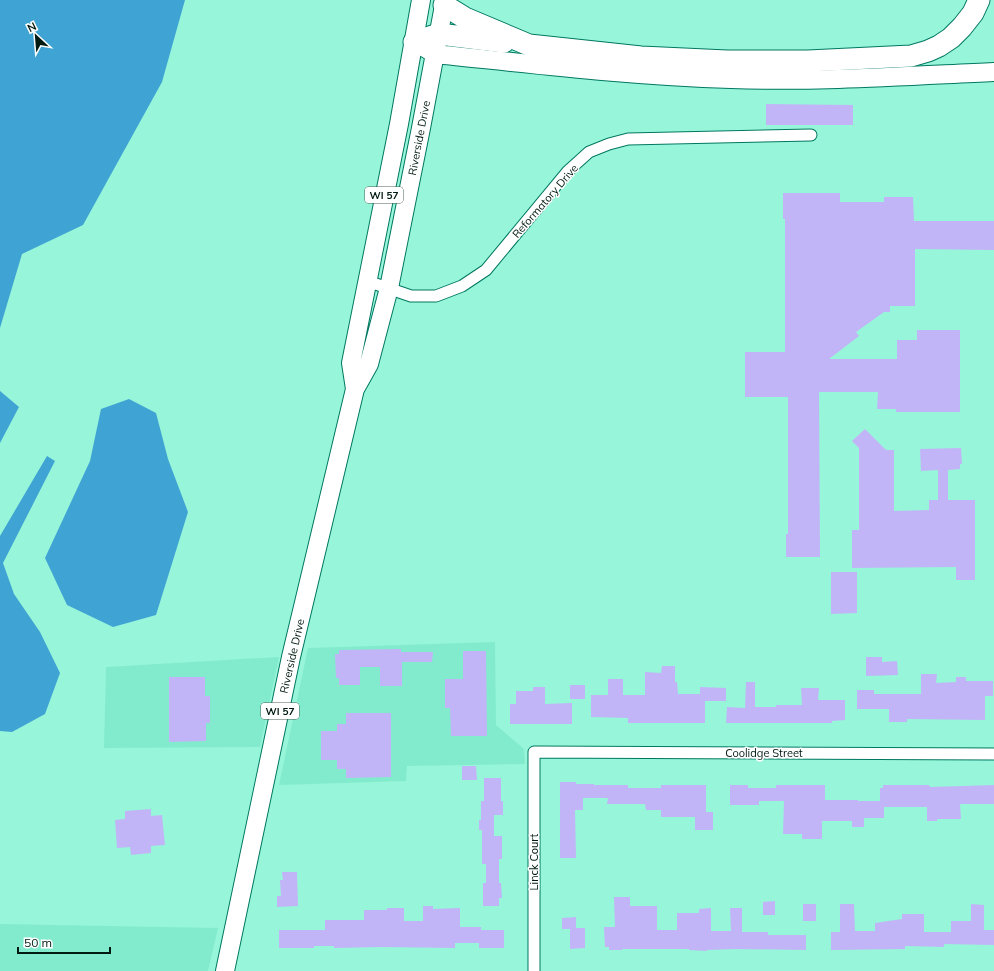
<svg xmlns="http://www.w3.org/2000/svg" width="994" height="971" font-family="Mulish,sans-serif">
	<style>
		.built { fill: #83ebcd }
		.water { fill: #3fa4d4 }
		.building { fill: #c2b5f7 }
		.lines { fill: none; stroke-linecap: round; stroke-linejoin: round }
		.minor-casing { stroke: #007861; stroke-width: 13 }
		.primary-casing { stroke: #007861; stroke-width: 20 }
		.motorway-casing { stroke: #007861; stroke-width: 23 }
		.minor { stroke: #fff; stroke-width: 11 }
		.primary { stroke: #fff; stroke-width: 18 }
		.motorway { stroke: #fff; stroke-width: 21 }
		.labels { text-anchor: middle; stroke-width: 3; stroke-linejoin: round; paint-order: stroke }
		.shield { fill: #fff; stroke: #4c5e58; stroke-width: 1 }
		.shield-label { font-size: 10px; font-weight: bold; fill: #001911 }
		.street-label { font-size: 11px; fill: #001911; stroke: #fff }
	</style>
	<rect width="100%" height="100%" fill="#97f5d9"/>
	<!-- built -->
	<path class="built" d="M 495,642 L 496,725 L 524,749 L 525,764 L 407,766 L 406,781 L 279,785 L 308,648 Z
		M 279,657 L 260,747 L 104,748 L 106,667 Z
		M 0,924 L 218,928 L 208,971 L 0,971 Z"/>
	<!-- water -->
	<path class="water" d="M 0,0 L 185,0 L 162,82 L 83,225 L 22,254 L 0,328 Z
		M 0,391 L 19,407 L 0,443 Z
		M 129,399 L 156,413 L 168,459 L 188,512 L 156,615 L 113,627 L 67,605 L 45,558 L 90,461 L 101,409 Z
		M 47,456 L 55,461 L 3,563 L 14,594 L 40,632 L 60,673 L 45,714 L 12,732 L 0,731 L 0,536 Z"/>
	<!-- building -->
	<path class="building" d="M 766,104 L 853,105 L 853,125 L 766,125 Z
		M 783,193 L 840,193 L 840,202 L 884,202 L 884,197 L 913,197 L 914,221 L 994,221 L 994,250 L 915,249 L 915,306 L 890,306 L 890,312 L 884,312 L 856,332 L 859,336 L 829,359 L 897,359 L 897,340 L 917,340 L 917,330 L 960,330 L 960,412 L 896,412 L 896,409 L 877,409 L 878,392 L 819,392 L 820,557 L 786,557 L 786,534 L 788,534 L 788,397 L 745,397 L 745,352 L 785,352 L 785,219 L 783,219 Z
		M 865,429 L 886,450 L 894,450 L 894,511 L 929,510 L 929,500 L 938,500 L 938,470 L 921,471 L 920,449 L 961,448 L 962,464 L 960,464 L 960,469 L 948,470 L 948,500 L 975,500 L 975,580 L 956,580 L 956,567 L 852,568 L 852,530 L 859,530 L 859,448 L 852,441 Z
		M 831,572 L 857,572 L 857,613 L 831,614 Z
		M 401,649 L 401,652 L 433,652 L 432,662 L 402,662 L 402,686 L 380,686 L 380,667 L 360,667 L 360,685 L 339,685 L 339,678 L 336,678 L 335,654 L 339,654 L 339,650 Z
		M 463,651 L 486,651 L 487,736 L 451,736 L 450,708 L 445,708 L 445,679 L 463,679 Z
		M 866,657 L 882,657 L 882,662 L 897,661 L 898,675 L 866,676 Z
		M 662,666 L 675,666 L 675,682 L 677,682 L 678,694 L 700,694 L 700,687 L 726,688 L 726,701 L 705,701 L 705,723 L 628,723 L 628,718 L 591,717 L 591,695 L 608,695 L 608,679 L 623,679 L 623,695 L 645,695 L 645,672 L 661,673 Z
		M 921,674 L 937,674 L 936,683 L 956,682 L 956,677 L 966,677 L 966,681 L 993,681 L 993,696 L 985,696 L 985,720 L 907,719 L 907,722 L 889,722 L 889,709 L 857,709 L 857,690 L 874,690 L 874,694 L 921,694 Z
		M 169,677 L 205,677 L 205,696 L 210,696 L 210,723 L 206,723 L 206,741 L 169,742 Z
		M 746,682 L 755,682 L 755,707 L 776,707 L 776,705 L 802,705 L 801,688 L 819,688 L 818,700 L 845,700 L 845,720 L 832,721 L 832,723 L 726,723 L 727,707 L 745,708 Z
		M 570,685 L 585,685 L 585,699 L 570,699 Z
		M 533,687 L 545,687 L 545,704 L 572,703 L 572,724 L 510,724 L 510,704 L 516,704 L 516,691 L 533,691 Z
		M 346,713 L 391,713 L 391,777 L 346,778 L 346,769 L 337,769 L 337,760 L 321,760 L 321,731 L 337,731 L 337,724 L 346,724 Z
		M 462,766 L 476,766 L 477,780 L 462,780 Z
		M 484,778 L 501,778 L 501,801 L 503,801 L 503,815 L 494,815 L 494,836 L 502,836 L 502,859 L 499,859 L 499,883 L 501,883 L 502,898 L 499,898 L 499,906 L 483,906 L 483,883 L 486,883 L 486,864 L 482,864 L 482,830 L 479,830 L 479,820 L 481,820 L 481,801 L 484,801 Z
		M 560,782 L 576,782 L 576,784 L 594,784 L 594,785 L 628,785 L 628,788 L 661,788 L 661,785 L 706,785 L 706,812 L 713,812 L 713,830 L 695,830 L 695,817 L 661,817 L 661,810 L 646,810 L 645,804 L 607,804 L 608,798 L 583,798 L 583,810 L 575,810 L 576,858 L 560,858 Z
		M 730,785 L 748,785 L 748,788 L 776,788 L 776,785 L 825,785 L 825,800 L 858,800 L 858,801 L 880,801 L 880,788 L 883,788 L 883,785 L 929,785 L 930,787 L 994,785 L 994,804 L 960,804 L 961,819 L 937,819 L 937,821 L 927,821 L 927,807 L 884,807 L 884,818 L 864,818 L 864,827 L 852,827 L 852,821 L 822,821 L 822,839 L 802,839 L 802,834 L 783,834 L 784,801 L 759,801 L 759,805 L 730,805 Z
		M 151,809 L 151,816 L 162,815 L 165,845 L 151,846 L 151,853 L 131,855 L 130,847 L 117,848 L 115,820 L 125,819 L 125,811 Z
		M 282,872 L 297,872 L 298,906 L 277,907 L 277,896 L 281,896 L 280,880 L 283,880 Z
		M 614,897 L 630,897 L 630,906 L 657,906 L 657,930 L 677,930 L 677,913 L 699,913 L 699,909 L 711,908 L 711,931 L 731,931 L 730,908 L 742,908 L 742,932 L 768,932 L 768,935 L 806,935 L 806,950 L 736,949 L 707,950 L 707,951 L 689,950 L 689,949 L 622,949 L 622,950 L 609,950 L 609,947 L 605,947 L 604,927 L 615,927 Z
		M 775,901 L 775,915 L 763,915 L 763,902 Z
		M 803,904 L 816,904 L 816,921 L 803,921 Z
		M 840,904 L 854,904 L 855,931 L 875,931 L 875,923 L 902,919 L 902,914 L 924,914 L 924,932 L 951,932 L 951,921 L 971,921 L 971,904 L 984,905 L 984,930 L 994,930 L 994,945 L 944,944 L 944,947 L 905,946 L 905,949 L 831,950 L 831,932 L 840,932 Z
		M 423,906 L 433,906 L 433,909 L 460,908 L 460,927 L 481,927 L 481,930 L 504,930 L 504,948 L 479,948 L 479,943 L 455,943 L 455,948 L 381,947 L 334,948 L 334,946 L 314,946 L 314,948 L 279,948 L 279,930 L 325,930 L 325,920 L 364,920 L 364,910 L 387,910 L 387,908 L 404,908 L 404,921 L 423,921 Z
		M 576,917 L 576,928 L 585,928 L 585,948 L 570,949 L 570,929 L 562,929 L 562,918 Z"/>
	<g class="lines">
		<defs>
			<path id="minor" d="M 367,281 L 411,296 L 436,296 L 462,286 L 486,270 L 568,171 L 589,152 L 609,144 L 628,139 L 811,135
				M 534,971 L 534,752 L 994,754"/>
			<path id="primary" d="M 425,48 L 435,54 C 533,64 632,76 731,79 C 818,82 906,76 994,72
				M 355,389 L 351,363 L 399,124 L 421,0
				M 225,971 L 291,657 L 355,389 L 369,364 L 389,288 L 421,128 L 445,0"/>
			<path id="motorway" d="M 444,5 L 465,18 L 529,45 L 641,57 L 727,61 L 808,61 L 911,56 L 928,51 L 939,46 L 951,38 L 962,27 L 973,13 L 979,0
				M 414,42 L 439,34 L 504,42"/>
		</defs>
		<!-- minor casing -->
		<use href="#minor" class="minor-casing"/>
		<!-- primary casing -->
		<use href="#primary" class="primary-casing"/>
		<!-- motorway casing -->
		<use href="#motorway" class="motorway-casing"/>
		<!-- minor -->
		<use href="#minor" class="minor"/>
		<!-- primary -->
		<use href="#primary" class="primary"/>
		<!-- motorway -->
		<use href="#motorway" class="motorway"/>
	</g>
	<g class="labels">
		<!-- shield labels -->
		<g class="shield">
			<rect x="365" y="187" width="38" height="16" rx="3"/>
			<rect x="261" y="703" width="38" height="16" rx="3"/>
		</g>
		<g class="shield-label">
			<text x="384" y="199">WI 57</text>
			<text x="280" y="715">WI 57</text>
		</g>
		<!-- street labels -->
		<g class="street-label">
			<text transform="translate(419 138) rotate(-79)" y="4">Riverside Drive</text>
			<text transform="translate(545 201) rotate(-49)" y="4">Reformatory Drive</text>
			<text transform="translate(292 656) rotate(-77)" y="4">Riverside Drive</text>
			<text x="764" y="757">Coolidge Street</text>
			<text transform="translate(534 862) rotate(-90)" y="4">Linck Court</text>
		</g>
	</g>
	<!-- north arrow -->
	<g transform="translate(36 36) rotate(334)" stroke="#ffffff" stroke-width="3" paint-order="stroke">
	<path d="M0-3L7 15L0 10L-7 15Z" fill="#001911"/>
	<text y="-6" font-size="11" font-weight="bold" text-anchor="middle" fill="#001911">N</text>
	</g>
	<!-- scale -->
	<path d="M18 947v6h92v-6" fill="none" stroke="#001911" stroke-width="2"/>
	<text x="24" y="947" font-size="12" fill="#001911" stroke="#ffffff" stroke-width="3" paint-order="stroke">50 m</text>
</svg>
